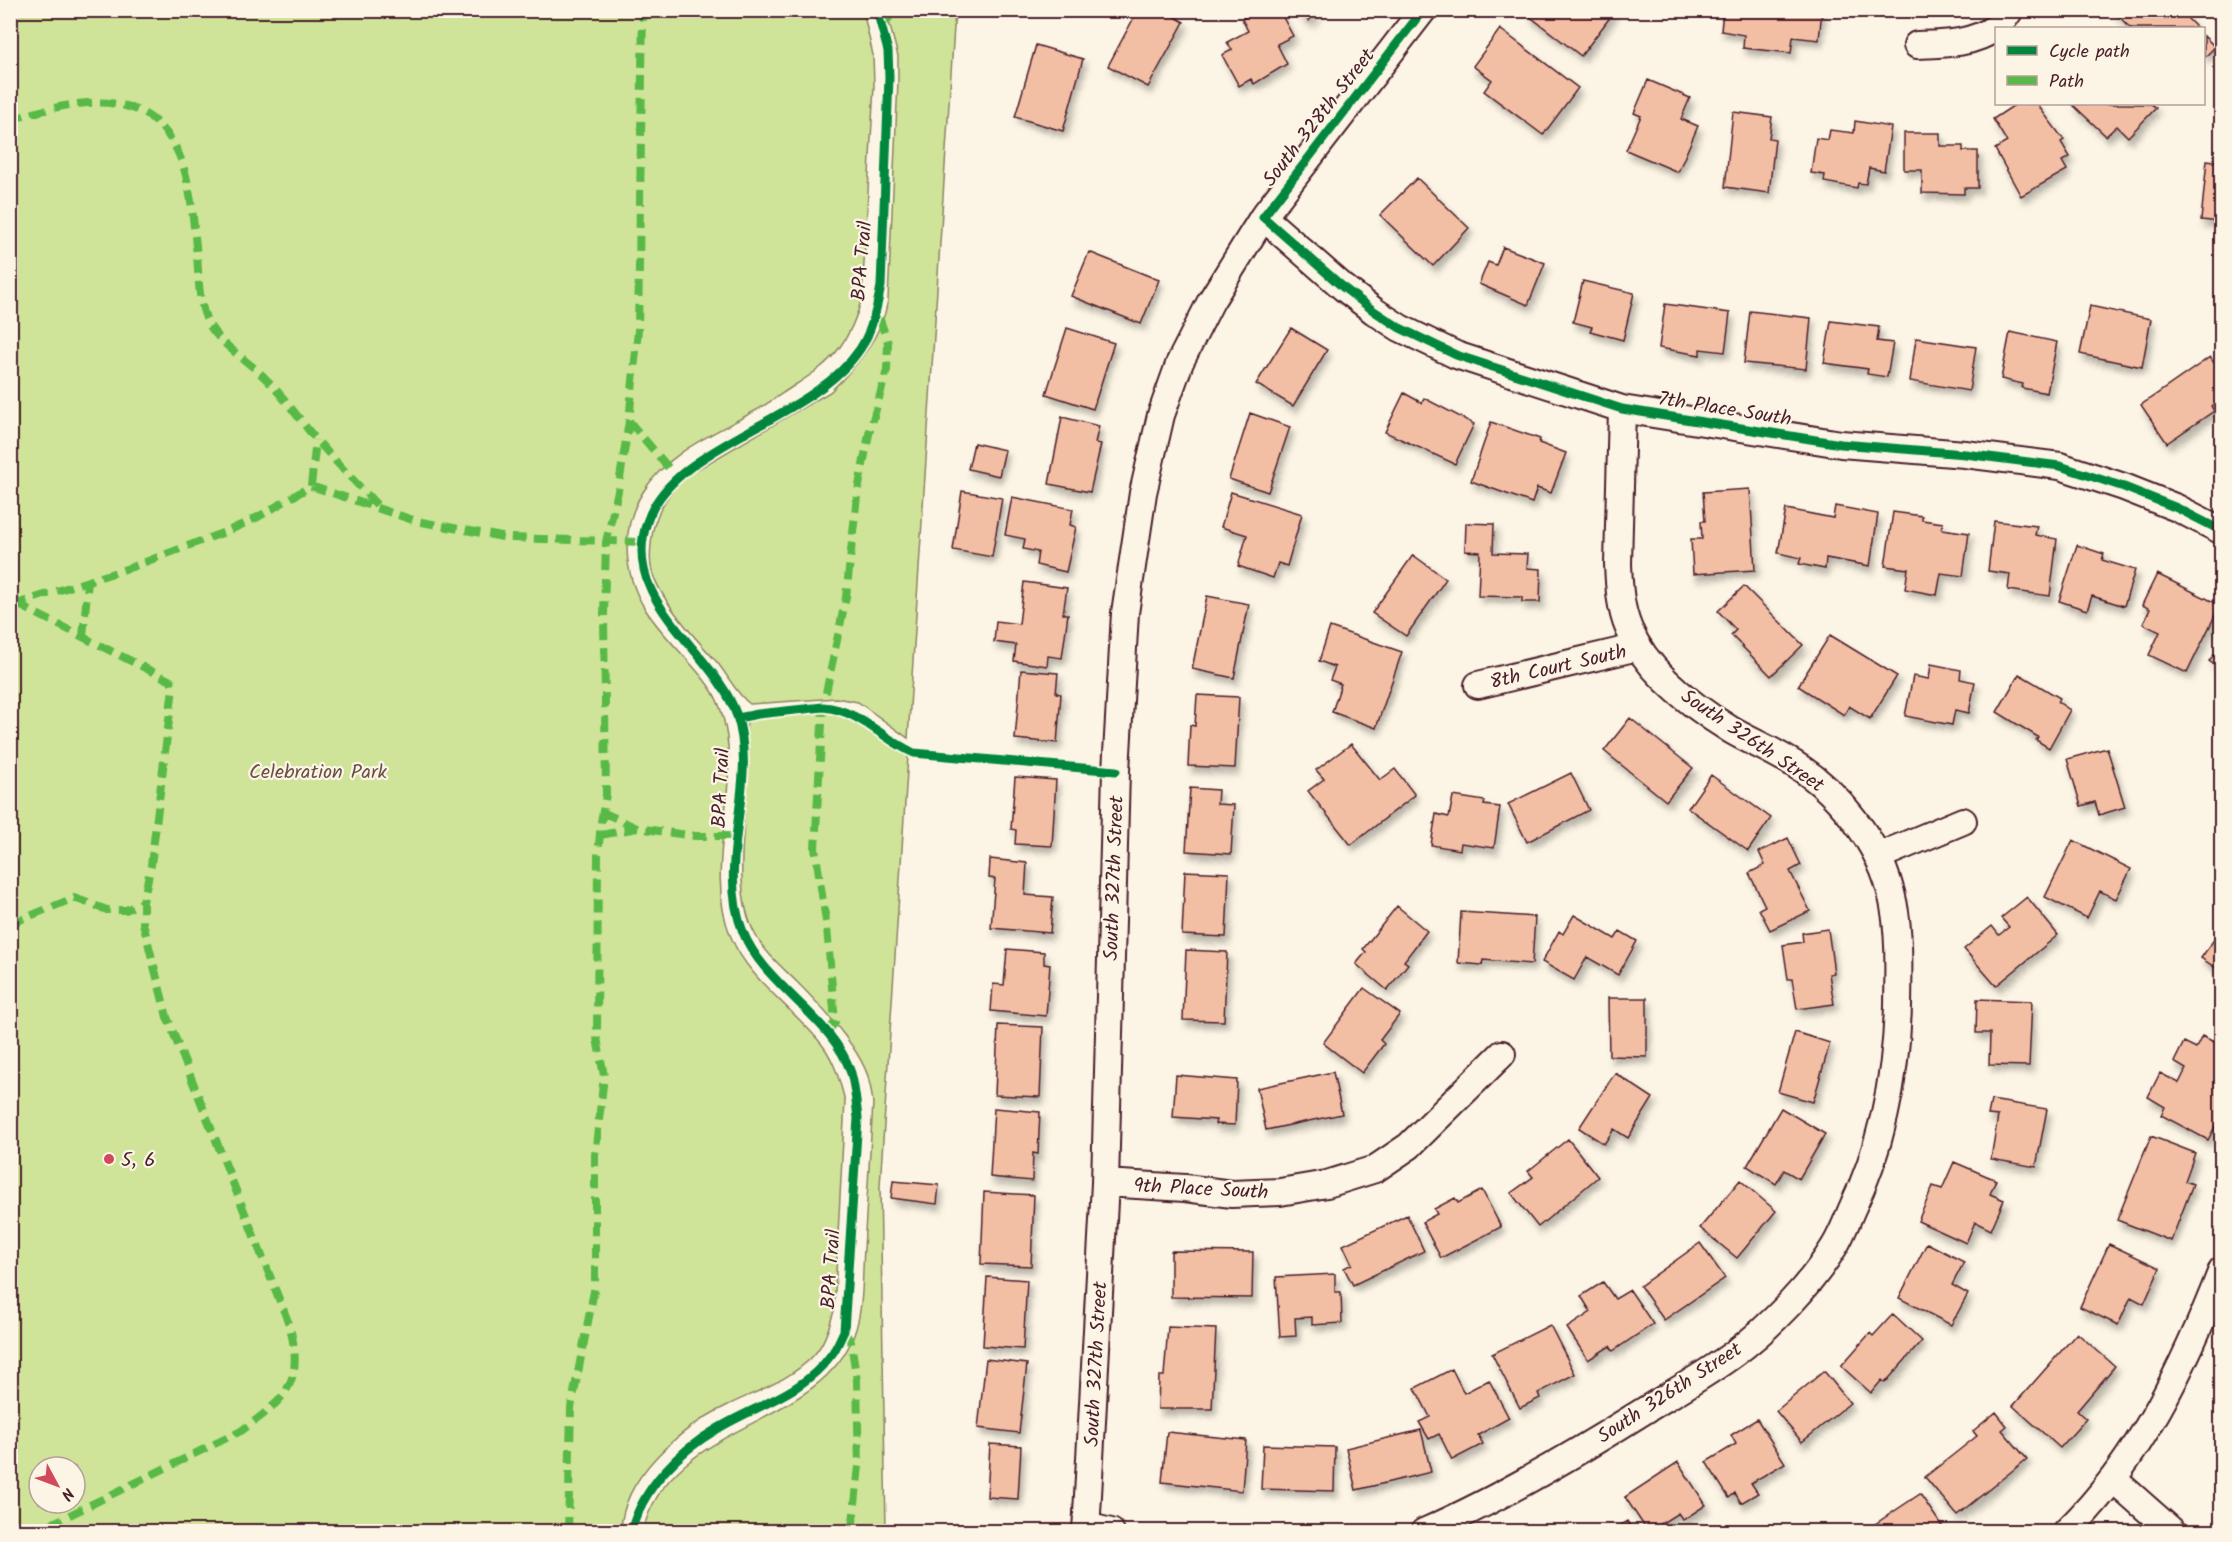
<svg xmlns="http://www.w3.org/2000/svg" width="2232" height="1542" font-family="Kalam,sans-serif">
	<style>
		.green { fill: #cfe499; stroke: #8c8262; stroke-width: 1.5; fill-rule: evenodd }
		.building { fill: #f2bea4; stroke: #4a1f2b; stroke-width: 1.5; filter: url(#shadow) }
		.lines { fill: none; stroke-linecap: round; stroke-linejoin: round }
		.minor-casing { stroke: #4a1f2b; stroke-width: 30 }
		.minor { stroke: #fcf5e5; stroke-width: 26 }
		.quiet { stroke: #58b947; stroke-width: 8; stroke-dasharray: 15 8; stroke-linecap: butt }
		.cycleway-casing { stroke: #fcf5e5; stroke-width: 13 }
		.cycleway { stroke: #00873e; stroke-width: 9 }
		.poi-dot { fill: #d1495b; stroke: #fcf5e5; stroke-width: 2 }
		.labels { text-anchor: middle; stroke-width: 4.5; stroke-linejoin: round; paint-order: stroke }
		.street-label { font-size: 20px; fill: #4a1f2b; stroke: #fcf5e5 }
		.park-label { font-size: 20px; fill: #6b5046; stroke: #fcf5e5 }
		.poi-label { font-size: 20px; fill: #4a1f2b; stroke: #fcf5e5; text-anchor: start }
	</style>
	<defs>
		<filter id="shadow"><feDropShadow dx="3.5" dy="6" stdDeviation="3" flood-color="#0004"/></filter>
	</defs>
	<rect width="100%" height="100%" fill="#fcf5e5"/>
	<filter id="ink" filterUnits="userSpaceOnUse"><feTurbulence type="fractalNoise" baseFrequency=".0167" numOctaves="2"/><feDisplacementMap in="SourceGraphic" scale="12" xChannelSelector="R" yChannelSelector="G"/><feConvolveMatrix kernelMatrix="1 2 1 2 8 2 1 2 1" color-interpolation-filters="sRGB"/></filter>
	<g filter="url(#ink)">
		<!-- green -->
		<path class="green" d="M 10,11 L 863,11 L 873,55 L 874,86 L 862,298 C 857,316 851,332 840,347 C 829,363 811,375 795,385 C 781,394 768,404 753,412 C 712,435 669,451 643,492 C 620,528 623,573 645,609 C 663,637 689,659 708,685 C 721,702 726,725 728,746 C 733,806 706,879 731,937 C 749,981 795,1009 823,1046 C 835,1062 840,1082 845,1101 L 834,1311 C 829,1327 825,1343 813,1356 C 789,1381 756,1391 726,1406 C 681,1428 622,1477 621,1531 L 11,1531 ZM 39,1467 L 75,1467 L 75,1503 L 39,1503 Z
			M 886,11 L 955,11 L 908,738 L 858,702 L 836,698 L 750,704 C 736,694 728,675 716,661 C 696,639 657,597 651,567 C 649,555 651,542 653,530 C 658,508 670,492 686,476 L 830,392 C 856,367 882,337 888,300 L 898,82 L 898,56 Z
			M 813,711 C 856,713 874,735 908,756 L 880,1186 L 886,1531 L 643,1531 C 669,1422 819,1428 854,1335 C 864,1308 862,1276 864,1249 C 867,1200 870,1151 873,1103 C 872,1094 870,1084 868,1076 C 857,1045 820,1005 797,982 C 782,967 765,953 755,934 C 730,887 748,814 748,763 C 748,750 745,736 747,722 L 750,718 Z"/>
		<!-- building -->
		<path class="building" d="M 1138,10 L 1164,10 L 1184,22 L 1148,87 L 1108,66 Z
			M 1259,10 L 1279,10 L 1293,36 L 1277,44 L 1287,64 L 1254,84 L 1251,79 L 1239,86 L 1222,55 L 1232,50 L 1227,42 L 1248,31 L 1242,19 Z
			M 1297,10 L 1318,10 L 1309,21 Z
			M 1532,10 L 1612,10 L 1614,12 L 1581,56 L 1528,15 Z
			M 1723,10 L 1822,10 L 1819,40 L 1793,37 L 1791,53 L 1743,48 L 1744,35 L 1721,31 Z
			M 2113,10 L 2179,10 L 2197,28 L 2130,28 Z
			M 1500,29 L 1578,88 L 1543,135 L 1484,91 L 1492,80 L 1473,66 Z
			M 2204,36 L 2215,47 L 2204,58 Z
			M 1036,45 L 1083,59 L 1063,131 L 1015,117 Z
			M 1648,80 L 1690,98 L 1681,119 L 1698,126 L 1678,172 L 1626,150 L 1641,116 L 1634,113 Z
			M 2016,104 L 2037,104 L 2064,140 L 2061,142 L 2070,157 L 2062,161 L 2067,170 L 2021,196 L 1995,149 L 2007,142 L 1993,119 Z
			M 2072,104 L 2151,104 L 2156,108 L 2128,137 L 2117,126 L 2106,136 Z
			M 1733,112 L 1772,117 L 1769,138 L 1775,139 L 1769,193 L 1725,187 Z
			M 1855,121 L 1891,127 L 1884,171 L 1869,168 L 1866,184 L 1858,183 L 1857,188 L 1824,182 L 1825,175 L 1811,173 L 1816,138 L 1828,140 L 1830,130 L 1854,133 Z
			M 1904,133 L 1940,133 L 1940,146 L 1963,146 L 1963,151 L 1978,151 L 1978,188 L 1964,188 L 1964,194 L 1922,193 L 1922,170 L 1904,170 Z
			M 2207,160 L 2222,162 L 2222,222 L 2201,220 Z
			M 1417,178 L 1469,228 L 1433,266 L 1380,215 Z
			M 1503,247 L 1545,263 L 1528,305 L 1479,284 L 1488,262 L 1496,265 Z
			M 1089,252 L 1159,280 L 1141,324 L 1071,296 Z
			M 1583,281 L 1634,293 L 1623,340 L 1590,331 L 1592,327 L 1573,322 Z
			M 1665,304 L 1730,313 L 1725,352 L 1700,349 L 1700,355 L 1659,348 Z
			M 2090,306 L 2151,319 L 2142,367 L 2080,354 Z
			M 1750,311 L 1811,318 L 1806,369 L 1744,363 Z
			M 1831,321 L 1879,327 L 1877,341 L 1893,343 L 1887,377 L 1867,374 L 1868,369 L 1824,363 Z
			M 1067,328 L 1114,343 L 1093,409 L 1046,394 Z
			M 1291,328 L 1327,350 L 1293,406 L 1256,384 Z
			M 2010,332 L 2057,342 L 2047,393 L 2022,388 L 2023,384 L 2001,379 Z
			M 1916,338 L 1976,347 L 1969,391 L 1910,381 Z
			M 2210,357 L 2222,374 L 2222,398 L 2211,406 L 2214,411 L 2167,443 L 2141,405 Z
			M 1404,393 L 1422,403 L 1424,398 L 1474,424 L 1455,464 L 1385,432 Z
			M 1250,413 L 1290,427 L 1268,492 L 1229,479 Z
			M 1062,417 L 1099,426 L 1095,443 L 1101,444 L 1090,492 L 1049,484 Z
			M 1491,422 L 1540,439 L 1539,443 L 1566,453 L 1551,493 L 1537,488 L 1532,503 L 1471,481 Z
			M 974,443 L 1005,450 L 999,476 L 968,469 Z
			M 1750,489 L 1755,570 L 1693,574 L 1691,539 L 1702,539 L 1701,521 L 1705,521 L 1703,492 Z
			M 962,491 L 1002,498 L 992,557 L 953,550 Z
			M 1231,492 L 1302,514 L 1287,566 L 1278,563 L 1273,578 L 1238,566 L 1247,535 L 1221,527 Z
			M 1012,497 L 1073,509 L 1070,525 L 1076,527 L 1066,572 L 1036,565 L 1038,552 L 1023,549 L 1025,539 L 1005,535 Z
			M 1835,506 L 1878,514 L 1870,566 L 1826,558 L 1825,569 L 1799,564 L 1801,558 L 1778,553 L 1786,509 L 1833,518 Z
			M 1893,512 L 1922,516 L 1922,520 L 1943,523 L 1942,529 L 1969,533 L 1963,576 L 1941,573 L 1937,595 L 1905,589 L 1908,569 L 1885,566 Z
			M 1994,521 L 2037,526 L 2035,535 L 2057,539 L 2050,596 L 2008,590 L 2010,574 L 1988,571 Z
			M 1466,523 L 1494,524 L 1493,553 L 1528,554 L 1527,568 L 1541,569 L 1540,602 L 1522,602 L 1522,597 L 1478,596 L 1480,552 L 1465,551 Z
			M 2077,545 L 2104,554 L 2102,560 L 2135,570 L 2124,606 L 2092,596 L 2087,610 L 2059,601 Z
			M 1413,555 L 1446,579 L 1406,636 L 1372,613 Z
			M 2157,574 L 2220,605 L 2187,673 L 2149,655 L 2160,632 L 2143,624 L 2150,609 L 2142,605 Z
			M 1024,582 L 1067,588 L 1063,614 L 1068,614 L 1062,658 L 1048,656 L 1047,666 L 1014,661 L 1016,645 L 994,642 L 996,621 L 1019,624 Z
			M 1744,586 L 1803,645 L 1771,676 L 1731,635 L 1736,630 L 1718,611 Z
			M 1207,596 L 1249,604 L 1234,678 L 1192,669 Z
			M 1330,627 L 1402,652 L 1376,728 L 1332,712 L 1341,684 L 1330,680 L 1335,667 L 1319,661 Z
			M 1830,635 L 1897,676 L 1870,719 L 1849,706 L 1844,715 L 1798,686 Z
			M 2222,645 L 2222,670 L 2209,661 Z
			M 1931,664 L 1961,670 L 1960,679 L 1975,682 L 1969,713 L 1955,710 L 1952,725 L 1905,716 L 1913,676 L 1929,679 Z
			M 1021,670 L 1058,673 L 1056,693 L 1061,694 L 1057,743 L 1015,739 Z
			M 2019,674 L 2060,698 L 2058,702 L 2070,710 L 2049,748 L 2036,740 L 2038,737 L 1997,712 Z
			M 1197,695 L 1239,697 L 1235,768 L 1188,766 L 1190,725 L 1195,726 Z
			M 1630,718 L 1693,768 L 1666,801 L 1604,751 Z
			M 1351,744 L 1380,780 L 1395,769 L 1415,795 L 1351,845 L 1308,791 L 1324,779 L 1316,770 Z
			M 2107,748 L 2125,807 L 2099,815 L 2095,802 L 2081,806 L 2067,759 Z
			M 1571,773 L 1589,810 L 1527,842 L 1508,804 Z
			M 1711,775 L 1771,818 L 1748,851 L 1688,808 Z
			M 1015,777 L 1056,780 L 1052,846 L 1015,844 L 1016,830 L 1011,829 Z
			M 1190,788 L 1218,790 L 1217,804 L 1234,805 L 1231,854 L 1186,851 Z
			M 1453,796 L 1485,801 L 1484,805 L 1500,807 L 1494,848 L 1461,843 L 1460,850 L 1431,845 L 1436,814 L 1449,817 Z
			M 1788,838 L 1801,865 L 1790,871 L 1810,911 L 1770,930 L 1759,909 L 1765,906 L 1749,873 L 1765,865 L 1759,852 Z
			M 2073,840 L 2131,869 L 2116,899 L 2100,891 L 2087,918 L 2045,897 Z
			M 990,859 L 1027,863 L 1025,895 L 1053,897 L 1050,933 L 991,928 L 995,879 L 989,878 Z
			M 1185,871 L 1229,873 L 1226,937 L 1182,935 Z
			M 2027,897 L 2058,935 L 1996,986 L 1964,949 L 1992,926 L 1999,935 L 2009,927 L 2001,918 Z
			M 1397,906 L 1427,931 L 1404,961 L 1408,964 L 1387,990 L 1356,964 L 1366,952 L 1363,949 Z
			M 1461,912 L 1535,917 L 1532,964 L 1483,960 L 1482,965 L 1458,963 Z
			M 1574,915 L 1615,939 L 1620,931 L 1637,941 L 1618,975 L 1587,957 L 1574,980 L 1542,962 L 1559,931 L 1563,934 Z
			M 1828,929 L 1834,973 L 1829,974 L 1834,1004 L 1797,1009 L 1792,979 L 1788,979 L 1783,945 L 1803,942 L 1802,933 Z
			M 2220,931 L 2222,933 L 2222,972 L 2201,958 Z
			M 1007,949 L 1044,952 L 1044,964 L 1050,965 L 1046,1016 L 991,1011 L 993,984 L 1004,985 Z
			M 1186,950 L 1227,952 L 1224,1021 L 1183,1020 Z
			M 1364,988 L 1400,1014 L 1380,1040 L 1384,1044 L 1362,1073 L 1323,1043 Z
			M 1608,998 L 1647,998 L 1647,1057 L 1609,1056 Z
			M 1977,999 L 2032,1001 L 2029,1066 L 1989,1065 L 1990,1033 L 1976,1033 Z
			M 998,1025 L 1043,1027 L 1040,1097 L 995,1095 Z
			M 1795,1032 L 1830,1043 L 1813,1102 L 1778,1092 Z
			M 2202,1036 L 2222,1046 L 2222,1113 L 2208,1140 L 2161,1115 L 2165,1107 L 2148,1097 L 2160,1073 L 2179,1083 L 2186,1069 L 2174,1062 L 2184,1042 L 2196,1048 Z
			M 1333,1072 L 1342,1114 L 1266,1130 L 1257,1088 Z
			M 1615,1073 L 1653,1098 L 1628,1138 L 1614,1129 L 1604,1144 L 1579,1128 Z
			M 1176,1075 L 1237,1080 L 1235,1125 L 1215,1124 L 1216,1120 L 1173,1117 Z
			M 1991,1100 L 2047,1109 L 2036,1167 L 1991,1159 L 1998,1116 L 1988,1115 Z
			M 994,1108 L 1040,1112 L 1038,1154 L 1033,1153 L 1032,1181 L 990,1177 Z
			M 1781,1108 L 1825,1134 L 1799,1179 L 1784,1170 L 1776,1184 L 1747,1166 Z
			M 2151,1136 L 2195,1153 L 2185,1181 L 2193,1184 L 2171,1241 L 2117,1220 Z
			M 1568,1139 L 1598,1177 L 1538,1227 L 1511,1193 L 1533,1177 L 1528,1171 Z
			M 1954,1162 L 1996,1180 L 1990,1194 L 2004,1200 L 1991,1230 L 1975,1222 L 1966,1243 L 1918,1221 L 1933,1186 L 1942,1189 Z
			M 1740,1180 L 1776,1211 L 1737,1258 L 1700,1228 Z
			M 893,1181 L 939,1185 L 937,1204 L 891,1198 Z
			M 1482,1190 L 1501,1227 L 1441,1258 L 1422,1222 L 1437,1214 L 1434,1209 L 1455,1198 L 1458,1203 Z
			M 984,1192 L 1034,1195 L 1031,1266 L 981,1264 Z
			M 1407,1215 L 1424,1251 L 1353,1285 L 1344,1268 L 1352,1264 L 1343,1245 Z
			M 1700,1243 L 1725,1278 L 1664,1320 L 1640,1286 Z
			M 1927,1243 L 1964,1262 L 1952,1285 L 1968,1294 L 1951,1325 L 1899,1298 Z
			M 2109,1244 L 2160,1268 L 2144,1304 L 2131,1297 L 2118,1325 L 2080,1307 Z
			M 1171,1251 L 1253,1252 L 1252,1298 L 1171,1297 Z
			M 1335,1274 L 1335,1292 L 1341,1292 L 1342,1323 L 1312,1325 L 1312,1317 L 1295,1318 L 1296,1336 L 1280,1337 L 1276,1277 Z
			M 987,1277 L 1027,1280 L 1023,1349 L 983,1346 Z
			M 1603,1282 L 1615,1299 L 1630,1290 L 1653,1324 L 1613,1351 L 1610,1346 L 1588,1360 L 1567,1328 L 1591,1312 L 1581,1296 Z
			M 1893,1314 L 1922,1341 L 1885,1383 L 1882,1380 L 1871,1393 L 1841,1366 L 1870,1333 L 1873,1336 Z
			M 1550,1325 L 1575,1374 L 1538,1393 L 1540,1398 L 1520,1408 L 1492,1354 Z
			M 1168,1327 L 1216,1329 L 1212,1409 L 1158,1409 L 1159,1376 L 1164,1376 Z
			M 2077,1333 L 2115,1366 L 2077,1411 L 2086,1419 L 2060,1448 L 2013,1406 Z
			M 986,1359 L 1027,1364 L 1019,1433 L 978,1428 Z
			M 1452,1369 L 1464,1393 L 1489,1380 L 1509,1418 L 1478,1435 L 1483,1444 L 1452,1460 L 1439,1434 L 1429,1439 L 1419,1422 L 1430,1417 L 1415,1388 Z
			M 1824,1371 L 1850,1403 L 1802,1442 L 1776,1411 Z
			M 1996,1412 L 2007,1426 L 2002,1430 L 2027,1459 L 1957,1515 L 1925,1477 L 1977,1436 L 1973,1431 Z
			M 1757,1419 L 1785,1463 L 1751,1483 L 1758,1493 L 1741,1503 L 1735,1493 L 1729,1498 L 1706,1462 L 1736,1444 L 1731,1435 Z
			M 1421,1430 L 1431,1472 L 1356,1490 L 1346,1448 Z
			M 1167,1432 L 1246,1440 L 1242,1491 L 1162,1482 Z
			M 990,1444 L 1021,1446 L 1018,1499 L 987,1497 Z
			M 1263,1445 L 1335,1447 L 1334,1491 L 1261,1489 Z
			M 1678,1462 L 1706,1505 L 1683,1520 L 1678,1513 L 1648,1532 L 1625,1497 Z
			M 1920,1494 L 1946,1532 L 1866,1530 Z
			M 1627,1521 L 1634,1532 L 1609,1532 Z"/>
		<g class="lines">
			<defs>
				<path id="minor" d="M 1917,45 C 1943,44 1973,44 1995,28 C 2001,24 2006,16 2010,10
					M 1263,217 L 1344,288 L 1374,311 L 1400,328 L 1456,355 L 1622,409 L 1841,444 L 1965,454 L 2060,466 L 2124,487 L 2177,508 L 2222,531
					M 1478,685 L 1638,647
					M 1879,856 L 1963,821
					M 1105,1183 L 1185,1188 L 1232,1194 L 1280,1192 L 1327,1184 L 1375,1169 L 1409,1146 L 1502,1054
					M 2113,1479 L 2173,1532
					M 1086,1526 L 1111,1532
					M 1086,1532 L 1105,1183 L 1116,771 L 1125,613 L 1143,493 L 1161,415 L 1180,362 L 1211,301 L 1263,217 L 1423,10
					M 1424,1532 C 1497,1500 1567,1459 1634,1417 C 1667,1396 1703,1377 1735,1353 C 1771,1326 1810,1286 1834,1247 C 1841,1236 1846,1223 1851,1211 C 1882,1147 1896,1077 1898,1006 C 1899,932 1902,880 1853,818 C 1834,793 1811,773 1784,758 C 1767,748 1748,740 1731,730 C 1692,706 1647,672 1629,629 C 1620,608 1619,586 1618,564 L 1622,409
					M 2066,1532 C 2140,1460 2185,1365 2222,1270"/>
			</defs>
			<!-- minor casing -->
			<use href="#minor" class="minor-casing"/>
			<!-- minor -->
			<use href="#minor" class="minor"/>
			<!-- quiet -->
			<path class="quiet" d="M 883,29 L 893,10
				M 10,120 C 72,101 149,81 180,157 C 192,187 193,223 197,255 C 199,278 198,307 210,326 C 223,347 249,361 266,379 C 284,397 299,419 315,438 C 335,461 356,483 377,505
				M 629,421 L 677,478
				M 311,486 L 316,440
				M 17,604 L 171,681 L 173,688 L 151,865 L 143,902 L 143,923 L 167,1017 L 289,1324 C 305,1382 287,1398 241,1431 L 35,1532
				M 13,605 L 132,567 L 230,530 L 258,517 L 311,486 L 416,521 L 508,538 L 641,542
				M 83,637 L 88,581
				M 602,812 L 637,828
				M 601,835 L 637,828 L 695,836 L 735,836
				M 10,924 L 74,898 L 107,910 L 126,910 L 143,902
				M 827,1034 L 835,1022 L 827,928 L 815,848 L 823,707 L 846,597 L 857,496 L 869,434 L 887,370 L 888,343 L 877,311
				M 844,1331 L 851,1342 L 857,1381 L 859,1466 L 852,1532
				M 568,1532 L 571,1408 L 595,1286 L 595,1155 L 604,1076 L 597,1038 L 598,856 L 601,822 L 606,794 L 604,616 L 606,542 L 618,491 L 629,421 L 638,330 L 643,10"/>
			<defs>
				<path id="cycleway" d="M 1423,10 L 1263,217 L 1344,288 L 1374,311 L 1400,328 L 1456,355 L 1622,409 L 1841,444 L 1965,454 L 2060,466 L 2124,487 L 2177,508 L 2222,531
					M 738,718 L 758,714 L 823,707 C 860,710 882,739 914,753 L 1116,771
					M 631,1532 C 643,1487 678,1452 717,1429 C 756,1405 803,1394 831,1355 C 837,1348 840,1339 844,1331 L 858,1118 C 856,1102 855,1087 851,1073 C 833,1017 765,987 743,932 C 715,863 759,782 737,716 C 714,649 619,603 647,522 C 673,443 811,422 860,349 C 872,331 877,307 881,286 L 889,77 L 888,51 L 877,10"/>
			</defs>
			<!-- cycleway casing -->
			<use href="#cycleway" class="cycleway-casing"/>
			<!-- cycleway -->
			<use href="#cycleway" class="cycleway"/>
		</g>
	</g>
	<!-- markers -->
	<circle class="poi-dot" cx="109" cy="1159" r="6"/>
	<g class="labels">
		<!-- street labels -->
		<g class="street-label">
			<text transform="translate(1318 117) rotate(-52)" y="7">South 328th Street</text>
			<text transform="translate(861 261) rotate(-85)" y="7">BPA Trail</text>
			<text transform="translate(1725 408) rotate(9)" y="7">7th Place South</text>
			<text transform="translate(1558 666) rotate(-13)" y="7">8th Court South</text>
			<text transform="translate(1753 740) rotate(34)" y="7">South 326th Street</text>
			<text transform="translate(720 788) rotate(-87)" y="7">BPA Trail</text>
			<text transform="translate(1113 878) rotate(-88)" y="7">South 327th Street</text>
			<text transform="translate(1201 1188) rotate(3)" y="7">9th Place South</text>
			<text transform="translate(830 1269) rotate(-86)" y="7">BPA Trail</text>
			<text transform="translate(1095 1364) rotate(-87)" y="7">South 327th Street</text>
			<text transform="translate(1669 1392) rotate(-33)" y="7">South 326th Street</text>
		</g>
		<!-- park labels -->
		<g class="park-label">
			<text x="318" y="778">Celebration Park</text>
		</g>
		<!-- poi labels -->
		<g class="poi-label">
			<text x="121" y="1166">5, 6</text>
		</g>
	</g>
	<!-- margin -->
	<rect width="2232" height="1542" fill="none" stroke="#fcf5e5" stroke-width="36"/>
	<rect x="18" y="18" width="2196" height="1506" fill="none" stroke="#4a1f2b" stroke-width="2" filter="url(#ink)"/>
	<!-- legend -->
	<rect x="1995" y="27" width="210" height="78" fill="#fcf5e5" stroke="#b59f9b" stroke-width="1.5"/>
	<rect x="2007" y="46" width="30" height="9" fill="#00873e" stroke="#b59f9b" stroke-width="1.5"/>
	<text x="2049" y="57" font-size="18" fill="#4a1f2b">Cycle path</text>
	<rect x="2007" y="76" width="30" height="9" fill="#58b947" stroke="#b59f9b" stroke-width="1.5"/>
	<text x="2049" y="87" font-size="18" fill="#4a1f2b">Path</text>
	<!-- north arrow -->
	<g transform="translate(57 1485) rotate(131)"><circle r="28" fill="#fcf5e5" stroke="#b59f9b" stroke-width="1.5"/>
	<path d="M0-4.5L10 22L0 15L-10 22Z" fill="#d1495b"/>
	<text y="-9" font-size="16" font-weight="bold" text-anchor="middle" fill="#4a1f2b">N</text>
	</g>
</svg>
